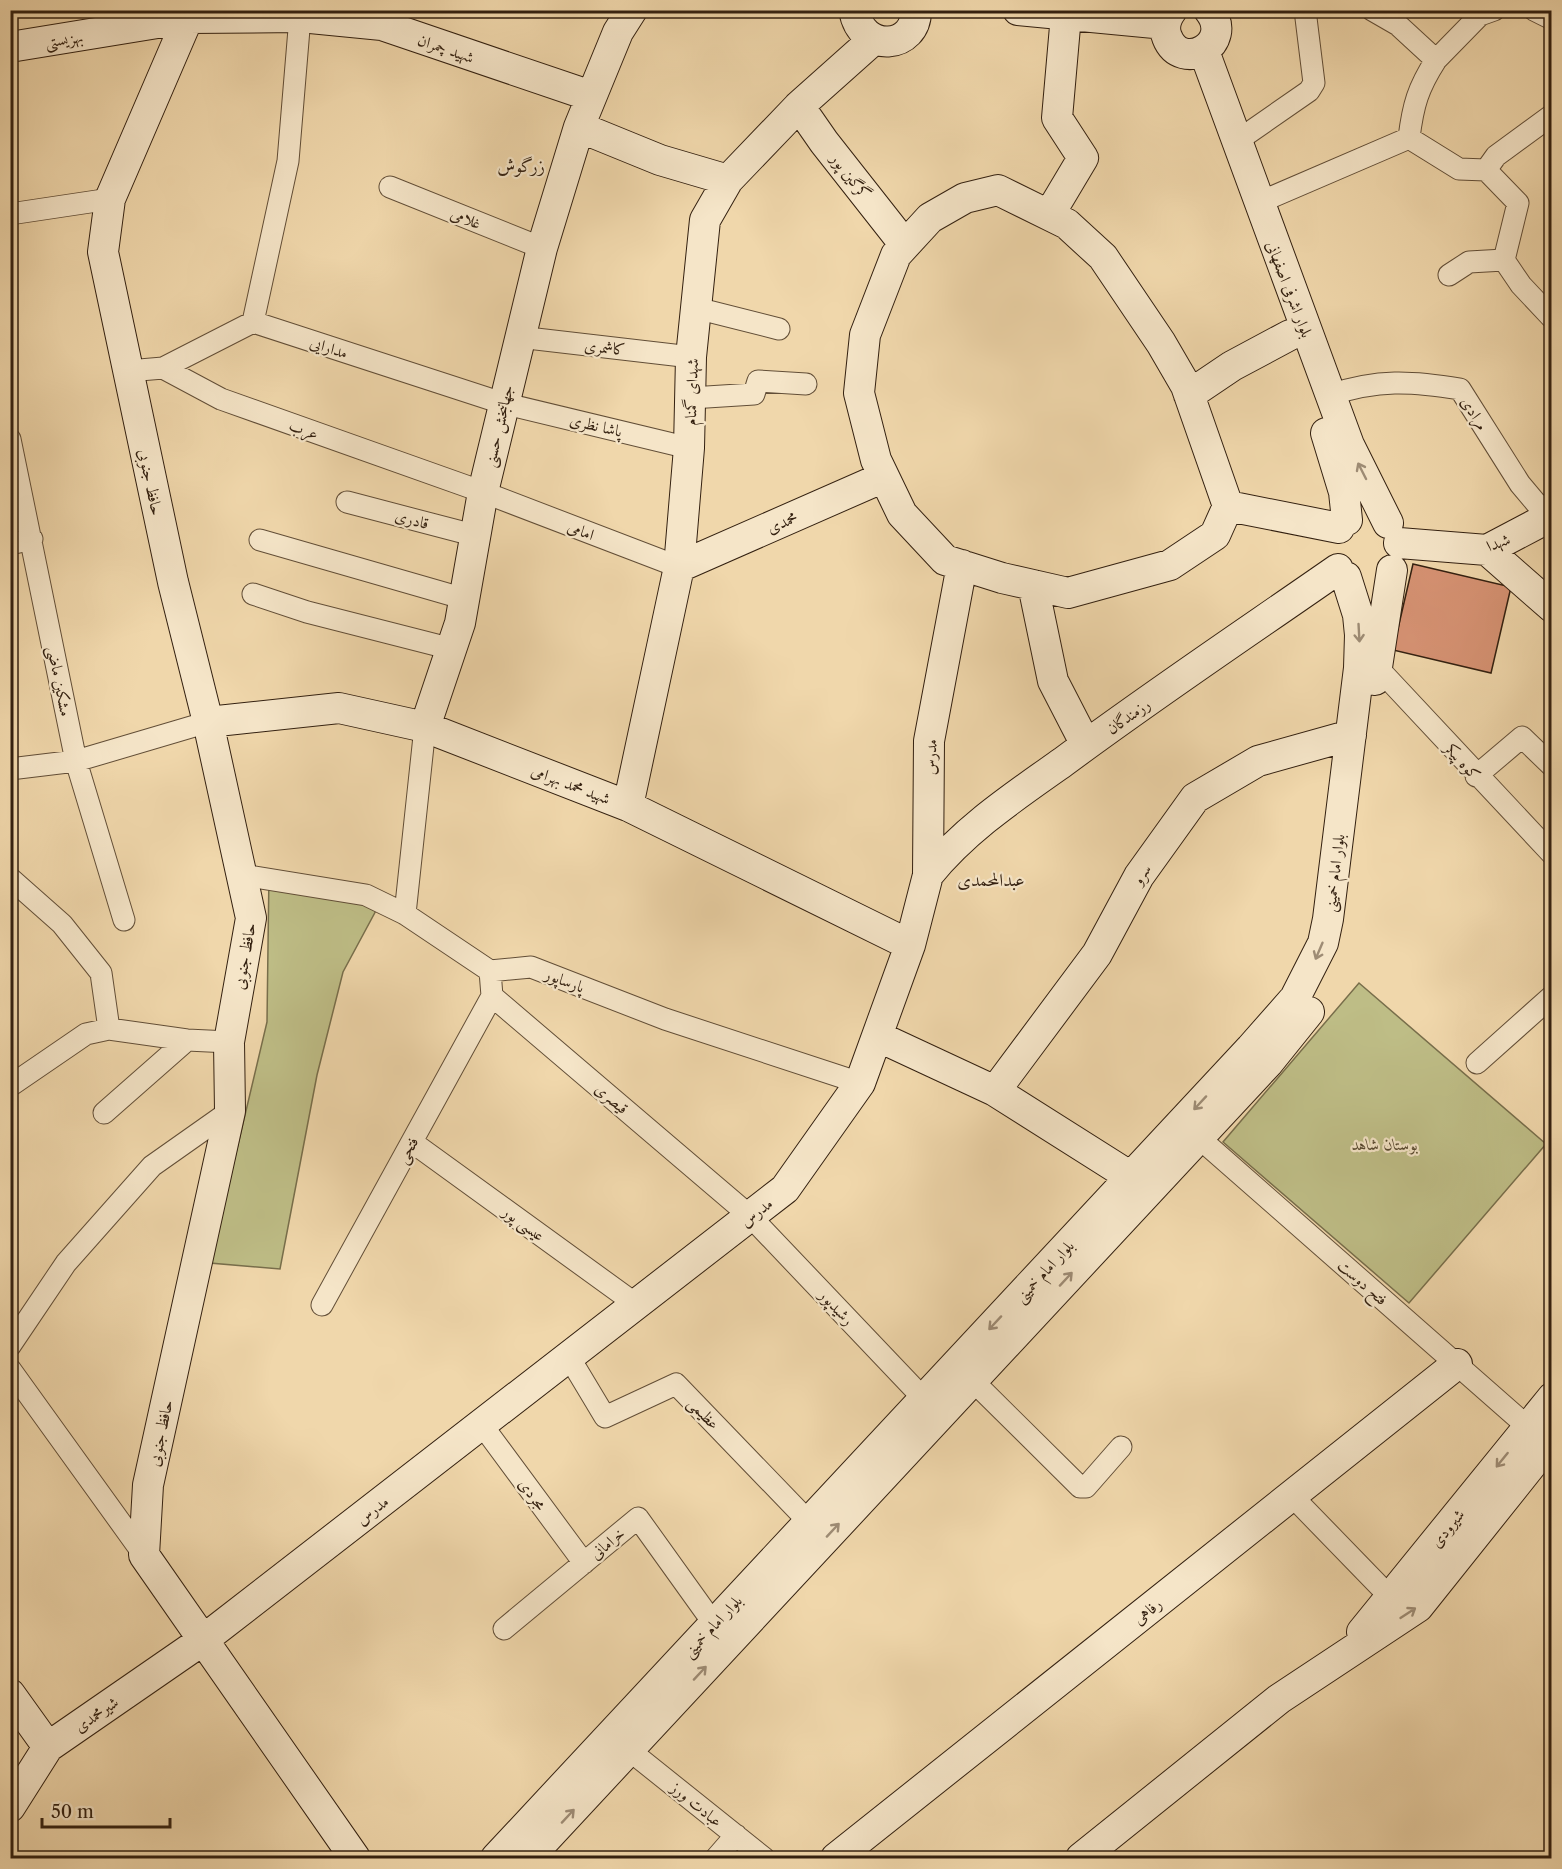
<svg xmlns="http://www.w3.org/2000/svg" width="1562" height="1869" font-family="'Libre Caslon Text',Amiri,serif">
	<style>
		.green { fill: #bebd86; stroke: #786e4b; stroke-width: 1.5 }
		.building { fill: #d69273; stroke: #332010; stroke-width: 1.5 }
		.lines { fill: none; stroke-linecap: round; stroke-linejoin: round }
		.street-casing { stroke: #624e37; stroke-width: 23 }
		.secondary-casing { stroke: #332010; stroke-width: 32 }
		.street { stroke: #f5e5c8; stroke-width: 21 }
		.secondary { stroke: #f5e5c8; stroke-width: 30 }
		.oneway { stroke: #9e8c75 }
		.labels { text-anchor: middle; stroke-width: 4.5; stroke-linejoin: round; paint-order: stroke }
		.street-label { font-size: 16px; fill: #332010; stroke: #f5e5c8 }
		.park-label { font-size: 16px; font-style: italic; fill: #56472e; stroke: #f5e5c8 }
		.neighbourhood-label { font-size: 18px; fill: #332010; stroke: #f5e5c8 }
	</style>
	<rect width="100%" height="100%" fill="#f0d7ab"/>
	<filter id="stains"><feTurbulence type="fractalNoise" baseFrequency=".00333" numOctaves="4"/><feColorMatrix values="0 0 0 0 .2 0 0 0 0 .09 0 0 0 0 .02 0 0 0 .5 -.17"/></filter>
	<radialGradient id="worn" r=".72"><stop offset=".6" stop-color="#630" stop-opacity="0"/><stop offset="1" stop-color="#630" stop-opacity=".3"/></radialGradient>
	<!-- green -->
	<path class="green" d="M 269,873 L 379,905 L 343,972 L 317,1075 L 280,1269 L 210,1263 L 267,1022 Z
		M 1359,983 L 1546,1144 L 1409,1303 L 1223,1142 Z"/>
	<!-- building -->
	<path class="building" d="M 1413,564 L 1511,587 L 1491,673 L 1393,650 Z"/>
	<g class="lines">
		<defs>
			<path id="street" d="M 1372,10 L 1398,25 L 1436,60 L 1480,15 L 1494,10
				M 1534,10 L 1552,19
				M 1409,138 C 1413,105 1418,88 1436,60
				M 1237,141 L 1309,91 L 1314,83 L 1305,10
				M 1486,170 L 1518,203 L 1504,260 L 1521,285 L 1552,318
				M 390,187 L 542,248
				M 1258,203 L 1409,138 L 1459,169 L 1486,170 L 1496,156 L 1552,115
				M 10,214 L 110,199
				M 1449,275 L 1469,262 L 1504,260
				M 696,308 L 779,329
				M 253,322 L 288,161 L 300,17
				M 519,337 L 691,357
				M 163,368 L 253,322 L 502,403 L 689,448
				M 128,371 L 163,368 L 221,399 L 483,492 L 679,567
				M 1330,395 C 1378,379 1411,381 1460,389 L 1520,484 L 1546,515
				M 691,398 L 754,394 L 758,381 L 806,384
				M 10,439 L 76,761 L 124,920
				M 347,502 L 477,536
				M 260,540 L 465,599
				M 10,544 L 32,539
				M 253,594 L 307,612 L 452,649
				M 1377,667 L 1552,854
				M 10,769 L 76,761 L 208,722
				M 1476,776 L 1522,737 L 1552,766
				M 243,875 L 366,895 L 405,914 L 490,971 L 531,967 L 665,1019 L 860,1083
				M 10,878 L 62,924 L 101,973 L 109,1029
				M 405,914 L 425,727
				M 490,971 L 492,996 L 750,1216 L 924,1399
				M 1477,1063 L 1552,996
				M 10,1086 L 86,1034 L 109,1029 L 187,1040 L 229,1042
				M 104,1113 L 187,1040
				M 1198,1137 L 1528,1427
				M 412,1142 L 637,1305
				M 322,1305 L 492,996
				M 10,1346 L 66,1263 L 152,1166 L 230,1111
				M 569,1357 L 605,1417 L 676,1384 L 809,1522
				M 10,1369 L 144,1555
				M 972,1380 L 1080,1487 L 1086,1487 L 1121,1447
				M 482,1425 L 584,1563
				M 1292,1496 L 1391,1598
				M 504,1629 L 638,1518 L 714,1624
				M 629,1750 L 764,1858
				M 716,1858 L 736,1835"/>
			<path id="secondary" d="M 188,10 L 188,18 L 110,199 L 103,252 L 173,582 L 208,722 L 251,918 L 229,1042 L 230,1111 L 148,1485 L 144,1555 L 355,1858
				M 854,10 C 862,55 917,49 916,10
				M 1018,10 L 1165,24
				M 1172,10 C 1166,18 1163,28 1167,37 C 1181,74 1236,44 1209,10
				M 10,47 L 188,18 L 300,17 L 382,25 L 591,96
				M 1204,51 L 1349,445 L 1388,523
				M 799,106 L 824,142 L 905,245
				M 579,127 L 660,160 L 728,180
				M 1049,215 L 1083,158 L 1057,118 L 1066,15
				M 1189,395 L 1232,366 L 1290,335
				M 1326,433 L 1344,492 L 1347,520
				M 1228,506 L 1215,535 L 1170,565 L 1068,593 L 1002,578 L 945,560 L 902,514 L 876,460 L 859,393 L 865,335 L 896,255 L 930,218 L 965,198 L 998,190 L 1067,224 L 1103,257 L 1161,343 L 1186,386 L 1228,506 L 1339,528
				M 1399,543 L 1487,550 L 1540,522 L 1552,508
				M 1487,550 L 1552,607
				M 679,567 L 884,477
				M 1033,585 L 1053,681 L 1086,745
				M 1375,680 L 1392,570
				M 208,722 L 339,708 L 425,727 L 628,806 L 910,945
				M 425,727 L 460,623 L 483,492 L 542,248 L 579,127 L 618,32 L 632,10
				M 628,806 L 679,567 L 689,448 L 691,357 L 705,220 L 728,180 L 799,106 L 873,40
				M 928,875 C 965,829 1015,796 1063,762 C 1153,695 1246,633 1338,569
				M 879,1037 L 995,1091 L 1131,1177
				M 995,1091 L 1097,954 L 1139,876 L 1195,798 L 1258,761 L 1351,735
				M 1362,1632 L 1552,1398
				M 10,1694 L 48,1747
				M 10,1807 L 48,1747 L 203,1640 L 785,1189 L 860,1083 L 910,945 L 928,875 L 929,741 L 962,565
				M 496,1858 L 1251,1048 L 1295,998 L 1323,943 L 1328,919 L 1359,668 L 1360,635 L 1358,615 L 1346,577
				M 528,1858 L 1268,1063 L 1309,1012
				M 836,1858 L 1457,1364
				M 1081,1858 L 1279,1699 L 1418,1607 L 1552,1439"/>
		</defs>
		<!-- street casing -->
		<use href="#street" class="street-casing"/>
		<!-- secondary casing -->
		<use href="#secondary" class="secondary-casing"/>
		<!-- street -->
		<use href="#street" class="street"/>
		<!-- secondary -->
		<use href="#secondary" class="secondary"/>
	</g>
	<!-- one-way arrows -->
	<defs><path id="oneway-shaft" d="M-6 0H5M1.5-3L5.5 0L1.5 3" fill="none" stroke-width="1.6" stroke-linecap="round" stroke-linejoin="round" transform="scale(1.5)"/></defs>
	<g class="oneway">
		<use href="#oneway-shaft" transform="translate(1362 471) rotate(-117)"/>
		<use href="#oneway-shaft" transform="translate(1359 633) rotate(87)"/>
		<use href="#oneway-shaft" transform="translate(1319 951) rotate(113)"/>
		<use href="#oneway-shaft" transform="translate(1200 1103) rotate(133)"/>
		<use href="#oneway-shaft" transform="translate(1066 1279) rotate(-47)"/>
		<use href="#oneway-shaft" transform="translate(995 1323) rotate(133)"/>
		<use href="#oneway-shaft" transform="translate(1502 1460) rotate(129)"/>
		<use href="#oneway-shaft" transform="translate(833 1530) rotate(-47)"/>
		<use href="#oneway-shaft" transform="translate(1408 1613) rotate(-33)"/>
		<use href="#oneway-shaft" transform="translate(700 1673) rotate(-47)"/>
		<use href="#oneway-shaft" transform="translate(568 1816) rotate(-47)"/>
	</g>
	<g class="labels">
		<!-- street labels -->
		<g class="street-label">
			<text transform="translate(64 39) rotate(-9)" y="6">بهزیستی</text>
			<text transform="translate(446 48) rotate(19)" y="6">شهید چمران</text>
			<text transform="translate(851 176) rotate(52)" y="6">گرگین پور</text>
			<text transform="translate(466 218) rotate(22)" y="6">غلامی</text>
			<text transform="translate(1290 289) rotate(69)" y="6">بلوار اشرفی اصفهانی</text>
			<text transform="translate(329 347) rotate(18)" y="6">مدارایی</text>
			<text transform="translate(605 347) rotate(6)" y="6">کاشمری</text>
			<text transform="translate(691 392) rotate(-88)" y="6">شهدای گمنام</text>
			<text transform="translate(1475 413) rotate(58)" y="6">مرادی</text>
			<text transform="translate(596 425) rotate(13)" y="6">پاشا نظری</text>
			<text transform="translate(498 426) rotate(-77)" y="6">جهانبخش حسنی</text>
			<text transform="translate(304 429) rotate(20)" y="6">عرب</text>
			<text transform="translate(151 482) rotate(78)" y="6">حافظ جنوبی</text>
			<text transform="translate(412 519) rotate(15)" y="6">قادری</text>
			<text transform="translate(782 522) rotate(-24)" y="6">محمدی</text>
			<text transform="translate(581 530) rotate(21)" y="6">امامی</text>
			<text transform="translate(1498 542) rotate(-22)" y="6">شهدا</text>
			<text transform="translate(60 681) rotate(79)" y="6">مشکین ماضی</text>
			<text transform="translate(1128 716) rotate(-35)" y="6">رزمندگان</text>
			<text transform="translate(930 757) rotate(-87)" y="6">مدرس</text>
			<text transform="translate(1463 761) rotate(48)" y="6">کوه پیکر</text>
			<text transform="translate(571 784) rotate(21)" y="6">شهید محمد بهرامی</text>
			<text transform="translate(1334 873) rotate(-83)" y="6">بلوار امام خمینی</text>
			<text transform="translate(1141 874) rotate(-57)" y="6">سرو</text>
			<text transform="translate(244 956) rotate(-80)" y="6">حافظ جنوبی</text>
			<text transform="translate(565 980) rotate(21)" y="6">پارساپور</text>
			<text transform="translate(612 1098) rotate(40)" y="6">قیصری</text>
			<text transform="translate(407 1150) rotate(-61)" y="6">فتحی</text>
			<text transform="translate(756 1212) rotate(-38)" y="6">مدرس</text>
			<text transform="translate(524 1223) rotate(36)" y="6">عیسی پور</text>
			<text transform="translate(1044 1271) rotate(-47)" y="6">بلوار امام خمینی</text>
			<text transform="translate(1363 1282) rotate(41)" y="6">فتح دوست</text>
			<text transform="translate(837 1307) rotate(47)" y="6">رشیدپور</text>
			<text transform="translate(704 1413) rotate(46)" y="6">عظیمی</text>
			<text transform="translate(160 1433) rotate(-78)" y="6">حافظ جنوبی</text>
			<text transform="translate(533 1494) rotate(53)" y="6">مجردی</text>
			<text transform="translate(372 1510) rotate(-38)" y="6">مدرس</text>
			<text transform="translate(1447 1528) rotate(-51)" y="6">شیرودی</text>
			<text transform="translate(607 1543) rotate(-40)" y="6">خرامانی</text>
			<text transform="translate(1147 1611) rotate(-39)" y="6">رفاهی</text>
			<text transform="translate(712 1626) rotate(-47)" y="6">بلوار امام خمینی</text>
			<text transform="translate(96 1714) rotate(-35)" y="6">شیرمحمدی</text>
			<text transform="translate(697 1804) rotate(39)" y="6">عبادت ورز</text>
		</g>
		<!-- park labels -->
		<g class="park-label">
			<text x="1385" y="1150">بوستان شاهد</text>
		</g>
		<!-- neighbourhood labels -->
		<g class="neighbourhood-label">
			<text x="521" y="172">زرگوش</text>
			<text x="991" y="886">عبدالمحمدی</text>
		</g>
	</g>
	<!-- margin -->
	<rect width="1562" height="1869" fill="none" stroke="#f0d7ab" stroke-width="36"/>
	<rect x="12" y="12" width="1538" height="1845" fill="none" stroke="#332010" stroke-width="3"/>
	<rect x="18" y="18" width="1526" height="1833" fill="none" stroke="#332010" stroke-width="1.5"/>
	<!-- scale -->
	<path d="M42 1818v9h128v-9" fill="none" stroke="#332010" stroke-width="3"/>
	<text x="51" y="1818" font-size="18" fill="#332010" stroke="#f5e5c8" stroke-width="4.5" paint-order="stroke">50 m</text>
	<rect width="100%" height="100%" filter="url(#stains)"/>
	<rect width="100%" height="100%" fill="url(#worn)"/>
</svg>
